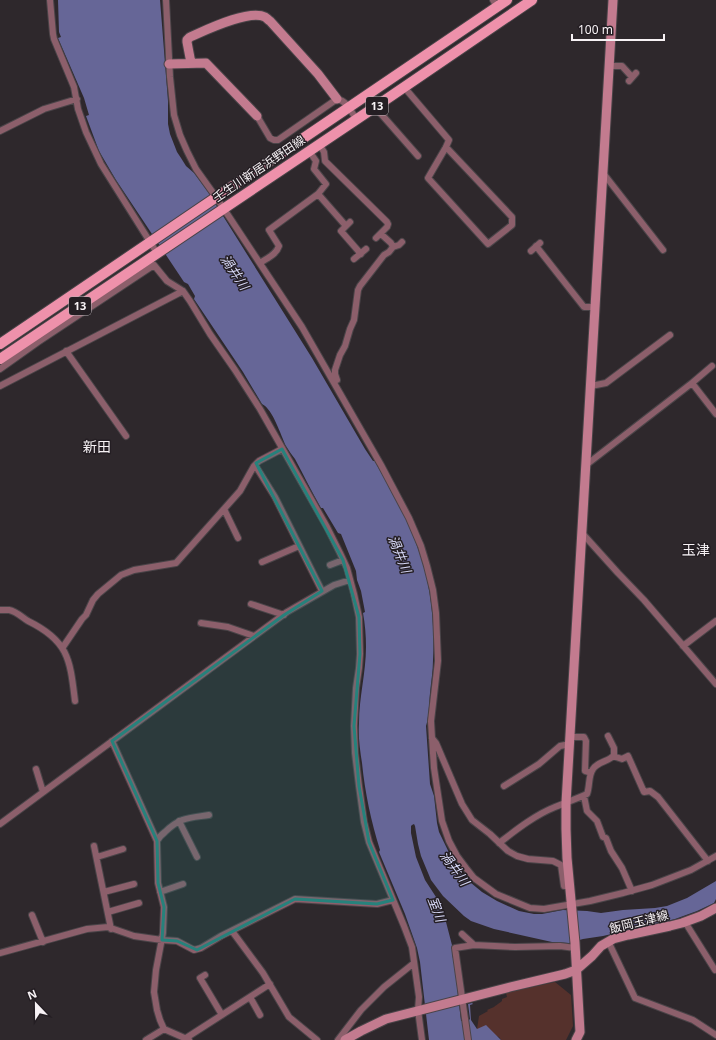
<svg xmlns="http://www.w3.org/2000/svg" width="716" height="1040" font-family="'Noto Sans','Noto Sans JP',sans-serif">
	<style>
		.green { fill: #55312c }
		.water { fill: #666697 }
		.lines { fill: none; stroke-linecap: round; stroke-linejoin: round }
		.street-casing { stroke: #4a4448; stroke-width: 8 }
		.secondary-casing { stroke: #4a4448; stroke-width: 11 }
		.primary-casing { stroke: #4a4448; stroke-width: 12 }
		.street { stroke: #8c5f6b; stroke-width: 6 }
		.secondary { stroke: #c37b8f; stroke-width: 9 }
		.primary { stroke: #ee91ab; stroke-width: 10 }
		.marked { fill: #26827c; fill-opacity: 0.2; stroke: #26827c; stroke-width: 3; stroke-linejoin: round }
		.labels { text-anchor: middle; stroke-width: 3; stroke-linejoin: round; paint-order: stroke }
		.shield { fill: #241e23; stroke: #b8b2b6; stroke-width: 1 }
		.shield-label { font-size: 11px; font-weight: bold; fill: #f7f2f5 }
		.street-label { font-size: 12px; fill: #f7f2f5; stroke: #241e23 }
		.water-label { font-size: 13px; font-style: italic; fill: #d7d8f7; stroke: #241e23 }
		.quarter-label { font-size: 14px; fill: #f7f2f5; stroke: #241e23 }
	</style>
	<rect width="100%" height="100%" fill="#2e282c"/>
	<!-- green -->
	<path class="green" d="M 555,982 L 571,995 L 573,1026 L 566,1040 L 501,1040 L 499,1037 L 477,1029 L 479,1016 L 488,1011 L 487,1010 L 494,1007 C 495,1006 501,1002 502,1001 L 502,999 L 507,997 L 506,993 Z"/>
	<!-- water -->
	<path class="water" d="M 58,0 L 160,0 L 168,101 L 168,124 L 170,134 L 177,152 L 181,158 L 186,166 L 194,173 L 208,192 L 312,358 L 365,449 L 373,461 L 375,461 C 378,467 381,473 385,478 C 390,489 396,500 402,510 C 408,522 413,534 417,546 C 431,582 435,623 433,660 C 433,671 431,682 430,693 C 429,703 429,717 426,726 L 430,784 L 434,796 L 437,823 L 439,832 L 454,863 L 465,878 L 482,892 L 497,901 L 519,911 L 534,914 L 542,914 L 563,910 L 587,911 L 601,913 L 623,910 L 655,908 L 667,906 L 687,898 L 716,881 L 716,899 L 714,903 L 697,911 L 675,919 L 603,936 L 583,939 L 569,943 L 552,942 L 494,929 L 471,921 L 464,916 L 443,896 L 431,880 L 421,856 L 418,844 L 415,826 L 414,824 L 412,825 L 411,826 L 411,833 L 416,857 L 425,880 L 436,897 L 446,922 L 453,949 L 452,950 L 452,953 L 455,969 L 461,1021 L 468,1021 L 470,1019 L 468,1004 L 472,1003 L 473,1004 L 470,1005 L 471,1020 L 477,1029 L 486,1025 L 501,1040 L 429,1040 L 420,962 L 417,948 L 405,914 L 379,852 L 380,850 C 371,821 365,793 362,763 C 360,750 358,736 359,723 C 359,698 366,672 366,647 C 366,635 365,624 363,613 L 365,612 L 361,591 L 357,580 L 356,571 L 341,534 L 338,533 L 323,508 L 321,508 C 312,492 304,476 295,459 C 292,455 289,451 286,446 C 281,436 273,409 262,404 L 243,372 L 194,299 L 195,296 L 188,284 L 184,282 L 116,180 L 99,151 L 86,116 L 89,115 L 84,98 L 58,38 L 61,37 L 59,32 Z"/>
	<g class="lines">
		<defs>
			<path id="street" d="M 50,0 L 53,34 L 54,39 L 74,87 L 78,109 L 86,132 L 101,164 L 157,253
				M 166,0 L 170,77 L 174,115 L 180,135 L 187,151 L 196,169 L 216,197 L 302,327 L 381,465 L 409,518 L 421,546 L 427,566 L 433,590 L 436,613 L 438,661 L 431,721 L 432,738 L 434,768 L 442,821 L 449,841 L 457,856 L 466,868 L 474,878 L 496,894 L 530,908 L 544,909 L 590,901 L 623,893 L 652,885 L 691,870 L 716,856
				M 493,0 L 497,7
				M 609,66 L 622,66 L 632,77
				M 629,81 L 636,73
				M 404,87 L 449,140 L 446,147 L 428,178 L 488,244 L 512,225 L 512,217 L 446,147
				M 375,107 L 418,156
				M 257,116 L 270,138 L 274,140 L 278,140 L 337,99 C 347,101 351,111 356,119
				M 0,131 L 44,109 L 77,99
				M 319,144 L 324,152 L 325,161 L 387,222 L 388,224 L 387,227 L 376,238
				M 603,173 L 663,250
				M 318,194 L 346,226
				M 350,222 L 341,231 L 361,254
				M 381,234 L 391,243 L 393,247
				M 536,246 L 584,307 L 595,307
				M 531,251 L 540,243
				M 354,259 L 366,249
				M 260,263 C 267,258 276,255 279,246 L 269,230 L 318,194 L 326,184 L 314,169 L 316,161 L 309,151
				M 66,351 L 126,436
				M 0,369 L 38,342 L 154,265 L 167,281 L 183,291 L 190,301 L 210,334 L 235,370 L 260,409 L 327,527 L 340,553 L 347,568 L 354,594 L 359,617 L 360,654 L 359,668 L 356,688 L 354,726 L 355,753 L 359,786 L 364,822 L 369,842 L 404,926 L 412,947 L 419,997 L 418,1010 L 422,1040
				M 337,380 L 335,374 L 335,370 L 340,355 L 345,346 L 350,329 L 354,320 L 358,290 L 360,286 L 384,255 L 389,252 L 393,247 L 399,245 L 402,242
				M 692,383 L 716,414
				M 0,386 L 183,291
				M 591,386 L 606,383 L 670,335
				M 255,465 L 275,497 L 322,591
				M 586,465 L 692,383 L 712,366
				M 224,509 L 238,538
				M 582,533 L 618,573 L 644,600 L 716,684
				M 262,562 L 299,546
				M 330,565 L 343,560
				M 251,604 L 284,615
				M 0,610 C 3,610 7,610 9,610 C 16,611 23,618 28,621 C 69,641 70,660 75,701
				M 201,623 L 228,627 L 254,636
				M 683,646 L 716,621
				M 63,647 L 82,619 L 86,615 L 93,600 L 98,594 L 121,575 L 134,570 L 176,563 L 240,491 L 254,466 L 259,461 L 282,449
				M 570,737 L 584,737 L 586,741 L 585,771 L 591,773
				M 432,738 L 436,743 L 462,804 L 472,820 L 490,834 L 508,851 L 517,856 L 528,859 L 553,861 L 561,865 L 564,886 L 570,886
				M 112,741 L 157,841 L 158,883 L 164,907 L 163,933 L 156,970 L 154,992 L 157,1010 L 160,1020 L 164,1029 L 189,1040
				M 613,756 L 622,759 L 628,756 L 644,792 L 650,791 L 658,797 L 708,861
				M 36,769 L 43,792
				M 504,786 L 539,764 L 560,746 L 570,744
				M 584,796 L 587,811 L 597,821 L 603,837 L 606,838 L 611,851 L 622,868 L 632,891
				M 179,821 L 197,857
				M 0,824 L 287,612 L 334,585 L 350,580
				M 157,841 C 159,837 161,835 165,832 C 180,817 189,818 209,815
				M 499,843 C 516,830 535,815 555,807 C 565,803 576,799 587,794 C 590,786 588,776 593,769 C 598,761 609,762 614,755 L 614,748 L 608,736
				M 94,846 L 111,929
				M 97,857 L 123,849
				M 104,892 L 134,884
				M 160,892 L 183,884
				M 108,912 L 139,903
				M 32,915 L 43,942
				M 685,922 L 715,970
				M 232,931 L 263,973 L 289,1017 L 317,1040
				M 462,934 L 474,945
				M 608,941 L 635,998 L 693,1020 L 716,1035
				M 0,953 L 87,929 L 108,927 L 134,936 L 162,940 L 177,941 L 194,950 L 201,948 L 221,936 L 295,899 L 377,904 L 393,900
				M 205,975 L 200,978 L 222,1015
				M 250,997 L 260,1015
				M 186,1038 L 270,984
				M 146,1040 L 164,1029
				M 338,1040 L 361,1010 L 384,987 L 414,963
				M 468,1040 L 455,948 L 474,945 L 515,947 L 560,946 L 575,948"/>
			<path id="secondary" d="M 191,63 L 187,42 L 187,40 L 190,37 C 206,30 249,9 265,17 C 267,18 268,20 270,21 L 318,74 L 337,99
				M 169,64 L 206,63 L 257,116
				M 345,1040 L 361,1031 L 386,1019 L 510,987 L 565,974 L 576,970 L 592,956 L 601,946 L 613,939 L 628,935 L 670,926 L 682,923 L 701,916 L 716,908
				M 576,1040 L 580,1032 L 575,943 L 567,858 L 566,829 L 566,803 L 613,0"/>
			<path id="primary" d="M 0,344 L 507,0
				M 0,359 L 375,107 L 532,0"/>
		</defs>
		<!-- street casing -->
		<use href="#street" class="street-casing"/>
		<!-- secondary casing -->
		<use href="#secondary" class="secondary-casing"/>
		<!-- primary casing -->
		<use href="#primary" class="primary-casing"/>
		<!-- street -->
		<use href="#street" class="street"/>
		<!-- secondary -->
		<use href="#secondary" class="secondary"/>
		<!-- primary -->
		<use href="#primary" class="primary"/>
	</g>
	<!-- marked area -->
	<path class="marked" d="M 282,449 L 343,560 L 359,617 L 360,654 L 354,726 L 359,786 L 369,842 L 393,900 L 377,904 L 295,899 L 197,950 L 177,941 L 162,940 L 164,907 L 158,883 L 157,841 L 112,741 L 284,615 L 322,591 L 256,463 Z"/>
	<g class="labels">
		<!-- shield labels -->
		<g class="shield">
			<rect x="366" y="97" width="22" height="18" rx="3"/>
			<rect x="69" y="297" width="22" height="18" rx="3"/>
		</g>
		<g class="shield-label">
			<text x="377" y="110">13</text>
			<text x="80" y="310">13</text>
		</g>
		<!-- street labels -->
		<g class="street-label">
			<text transform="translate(259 169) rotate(-34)" y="4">壬生川新居浜野田線</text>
			<text transform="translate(639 922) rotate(-14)" y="4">飯岡玉津線</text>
		</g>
		<!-- water labels -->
		<g class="water-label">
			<text transform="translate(235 272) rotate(56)" y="5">渦井川</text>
			<text transform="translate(400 554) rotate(68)" y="5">渦井川</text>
			<text transform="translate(455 868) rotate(54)" y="5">渦井川</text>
			<text transform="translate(437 909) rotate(69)" y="5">室川</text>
		</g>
		<!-- quarter labels -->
		<g class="quarter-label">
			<text x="97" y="452">新田</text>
			<text x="696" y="555">玉津</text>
		</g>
	</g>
	<!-- north arrow -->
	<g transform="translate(36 1004) rotate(338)" stroke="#241e23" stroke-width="3" paint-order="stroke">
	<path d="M0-3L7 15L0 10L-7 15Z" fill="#f7f2f5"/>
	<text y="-6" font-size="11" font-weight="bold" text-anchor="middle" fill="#f7f2f5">N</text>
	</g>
	<!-- scale -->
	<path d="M572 34v6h92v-6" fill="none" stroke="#f7f2f5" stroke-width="2"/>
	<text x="578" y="34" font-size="12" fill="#f7f2f5" stroke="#241e23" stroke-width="3" paint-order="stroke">100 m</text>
</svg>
